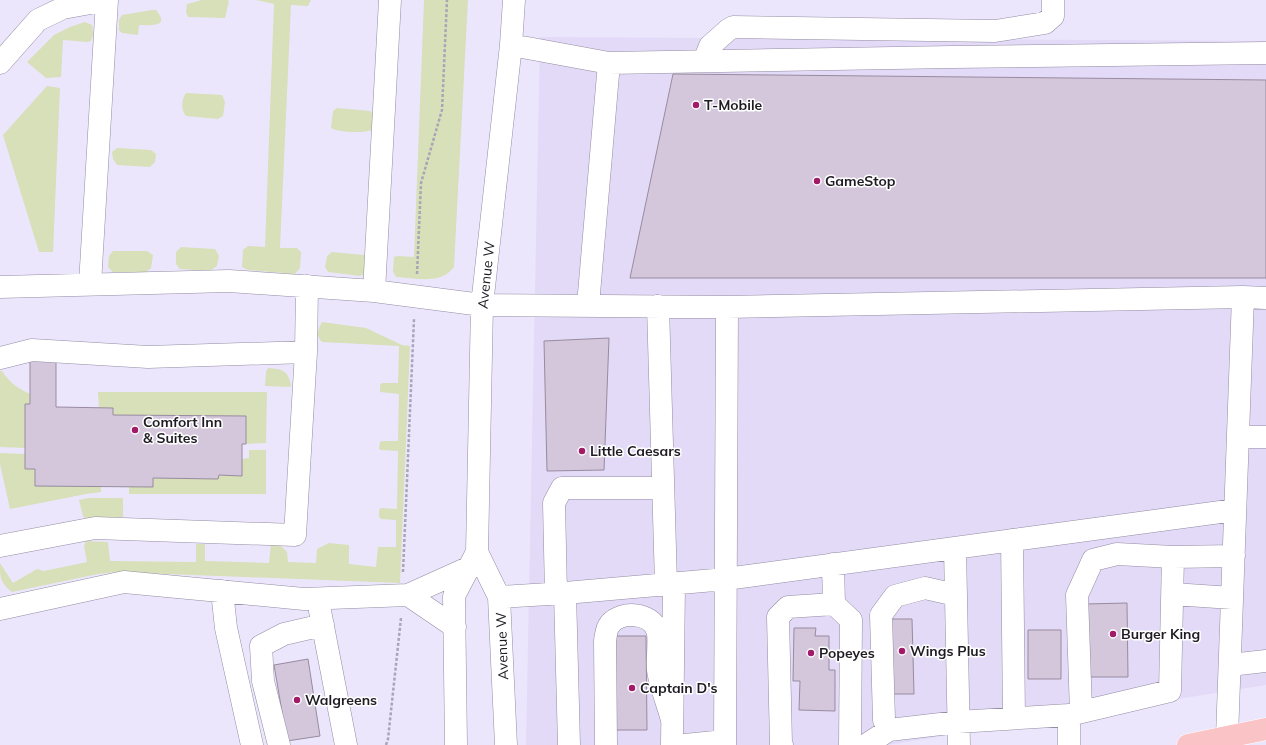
<svg xmlns="http://www.w3.org/2000/svg" width="1266" height="745" font-family="Mulish,sans-serif">
	<style>
		.built { fill: #e3daf8 }
		.green { fill: #d7e0b8 }
		.building { fill: #d4c7dc; stroke: #988b9f }
		.lines { fill: none; stroke-linecap: round; stroke-linejoin: round }
		.minor-casing { stroke: #938ca2; stroke-width: 23 }
		.major-casing { stroke: #fff; stroke-width: 23 }
		.path { stroke: #a9a4b6; stroke-width: 2.5; stroke-dasharray: 3 2; stroke-linecap: butt }
		.minor { stroke: #fff; stroke-width: 22 }
		.major { stroke: #fac4c7; stroke-width: 22 }
		.poi-dot { fill: #a11b69; stroke: #fff; stroke-width: 1.5 }
		.labels { text-anchor: middle; stroke-width: 3; stroke-linejoin: round; paint-order: stroke }
		.poi-label { font-size: 14px; font-weight: bold; fill: #1e1b23; stroke: #fff; text-anchor: start }
		.street-label { font-size: 14px; fill: #1e1b23; stroke: #fff }
	</style>
	<rect width="100%" height="100%" fill="#ece6fd"/>
	<!-- built -->
	<path class="built" d="M 540,37 L 1266,41 L 1266,685 L 887,745 L 526,745 Z"/>
	<!-- green -->
	<path class="green" d="M 202,0 L 227,0 L 229,1 L 225,18 L 188,17 L 186,12 L 187,4 Z
		M 256,0 L 311,0 L 308,6 L 291,5 L 280,248 L 297,248 L 301,252 L 300,268 L 295,274 L 248,270 L 242,267 L 243,250 L 248,246 L 265,247 L 274,4 Z
		M 424,0 L 468,0 L 454,267 C 441,285 416,278 396,277 L 393,271 L 394,257 L 398,256 L 414,257 Z
		M 152,10 L 156,10 C 171,28 150,25 139,25 L 138,35 L 122,33 L 119,30 L 119,20 L 122,15 Z
		M 85,22 L 92,25 C 93,31 94,35 91,41 L 87,42 L 63,40 L 61,77 L 46,78 L 27,62 L 54,35 L 70,27 Z
		M 47,86 L 60,88 L 53,252 L 39,252 L 3,135 Z
		M 186,93 L 222,95 L 225,102 L 223,116 L 218,119 L 186,116 C 181,110 181,100 186,93 Z
		M 337,108 L 370,111 L 374,115 L 372,130 C 364,133 339,133 331,128 L 333,111 Z
		M 117,148 L 151,150 L 156,154 L 155,162 L 150,167 L 117,165 L 113,159 L 112,152 Z
		M 181,247 L 215,249 L 219,256 L 217,266 L 210,271 L 180,269 L 176,264 L 176,252 Z
		M 113,251 L 147,251 L 153,255 L 151,268 L 146,272 L 113,272 L 108,267 L 109,256 Z
		M 332,252 L 364,255 L 369,261 L 366,273 L 360,276 L 328,272 L 325,267 L 327,256 Z
		M 322,322 L 366,328 L 402,345 L 410,346 L 400,583 L 115,572 L 98,574 L 12,592 C 0,582 0,578 0,563 L 13,583 L 37,569 L 44,571 L 87,562 L 84,546 L 86,541 L 108,542 L 110,561 L 196,562 L 196,544 L 205,544 L 205,561 L 269,563 L 271,543 L 281,546 L 287,552 L 288,562 L 316,563 L 317,549 L 329,543 L 349,545 L 349,564 L 376,567 L 378,547 L 396,547 L 396,520 L 381,519 L 379,517 L 379,510 L 381,508 L 397,509 L 398,451 L 381,450 L 379,449 L 380,442 L 382,441 L 398,441 L 399,394 L 380,392 L 380,385 L 382,383 L 398,383 L 399,346 L 322,342 C 315,335 318,330 322,322 Z
		M 268,368 C 282,369 288,370 291,385 L 290,387 L 265,386 L 266,372 Z
		M 0,371 L 2,371 C 10,383 17,388 30,394 L 30,404 L 25,404 L 25,448 L 0,447 Z
		M 98,392 L 267,392 L 266,443 L 246,444 L 246,416 L 113,415 L 113,408 L 99,408 Z
		M 249,450 L 266,450 L 266,494 L 129,494 L 129,487 L 153,478 L 218,479 L 219,475 L 242,476 L 242,459 L 249,458 Z
		M 0,453 L 25,454 L 25,469 L 35,469 L 35,486 L 101,486 L 101,492 L 86,494 L 10,509 L 0,464 Z
		M 88,498 L 123,498 L 123,517 L 85,518 L 83,516 L 79,500 Z"/>
	<!-- building -->
	<path class="building" d="M 673,74 L 1266,80 L 1266,278 L 630,278 Z
		M 609,338 L 604,470 L 547,471 L 544,341 Z
		M 30,358 L 56,359 L 56,407 L 113,408 L 113,415 L 246,416 L 246,444 L 242,444 L 242,476 L 219,475 L 218,479 L 153,478 L 153,487 L 35,486 L 35,469 L 25,469 L 25,404 L 30,404 Z
		M 1127,603 L 1128,677 L 1087,677 L 1086,604 Z
		M 890,619 L 912,619 L 914,694 L 892,694 Z
		M 794,628 L 816,628 L 815,636 L 829,636 L 829,670 L 835,670 L 835,711 L 799,710 L 800,681 L 793,681 Z
		M 1028,630 L 1061,630 L 1061,679 L 1028,679 Z
		M 614,636 L 646,636 L 647,730 L 614,730 Z
		M 308,659 L 320,736 L 287,741 L 274,665 Z"/>
	<g class="lines">
		<defs>
			<path id="minor" d="M 511,45 L 609,63 L 588,305
				M 704,61 L 710,46 L 728,30 L 733,27 L 995,31 L 1045,23 L 1053,16 L 1053,0
				M 0,63 L 38,20 L 63,8 L 107,0
				M 609,63 L 952,57 L 1266,53
				M 90,284 L 107,0
				M 0,287 L 229,281 L 374,291 L 482,305 L 727,307 L 1243,297
				M 374,291 L 390,0
				M 658,306 L 666,584
				M 0,358 L 32,350 L 148,357 L 306,352
				M 1238,437 L 1266,437
				M 1012,540 L 1014,718
				M 0,546 L 95,528 L 295,535 L 306,352 L 307,286
				M 955,548 L 959,745
				M 477,552 L 499,597 L 506,745
				M 833,564 L 834,604 L 851,620 L 850,745
				M 222,591 L 226,628 L 252,745
				M 556,593 L 554,503 L 562,488 L 663,488
				M 565,593 L 569,745
				M 1173,594 L 1232,598
				M 408,595 L 455,627
				M 499,597 L 565,593 L 726,579 L 1235,510
				M 0,609 L 124,582 L 304,599 L 408,595 L 468,568
				M 320,611 L 346,745
				M 1230,665 L 1266,661
				M 1081,712 L 1077,595 L 1093,560 L 1117,554 L 1173,557
				M 1069,715 L 1170,691 L 1173,557 L 1234,556
				M 889,730 L 884,720 L 881,615 L 895,596 L 925,588 L 956,595
				M 1227,737 L 1243,297 L 1266,298
				M 279,745 L 263,681 L 261,646 L 284,634 L 323,625
				M 456,745 L 454,596 L 477,552 L 482,305 L 511,45 L 514,0
				M 606,745 L 605,641 C 606,635 606,629 610,624 C 622,610 651,613 657,630 C 660,637 657,660 658,670 C 660,685 668,705 672,720
				M 672,745 L 674,584
				M 685,745 L 725,741
				M 725,745 L 727,307
				M 782,745 L 781,744 L 778,617 L 788,607 L 834,604
				M 866,745 L 889,730 L 958,722 L 1069,715 L 1069,745"/>
			<path id="major" d="M 1188,745 L 1266,729"/>
		</defs>
		<!-- minor casing -->
		<use href="#minor" class="minor-casing"/>
		<!-- major casing -->
		<use href="#major" class="major-casing"/>
		<!-- path -->
		<path class="path" d="M 417,274 L 421,183 L 442,110 L 447,0
			M 403,572 L 414,319
			M 386,745 L 388,739 L 401,618"/>
		<!-- minor -->
		<use href="#minor" class="minor"/>
		<!-- major -->
		<use href="#major" class="major"/>
	</g>
	<!-- markers -->
	<g class="poi-dot">
		<circle cx="696" cy="105" r="4"/>
		<circle cx="817" cy="181" r="4"/>
		<circle cx="135" cy="430" r="4"/>
		<circle cx="582" cy="451" r="4"/>
		<circle cx="1113" cy="634" r="4"/>
		<circle cx="902" cy="651" r="4"/>
		<circle cx="811" cy="653" r="4"/>
		<circle cx="632" cy="688" r="4"/>
		<circle cx="297" cy="700" r="4"/>
	</g>
	<g class="labels">
		<!-- poi labels -->
		<g class="poi-label">
			<text x="704" y="110">T-Mobile</text>
			<text x="825" y="186">GameStop</text>
			<text x="143" y="427">Comfort Inn<tspan x="143" dy="16">&amp; Suites</tspan></text>
			<text x="590" y="456">Little Caesars</text>
			<text x="1121" y="639">Burger King</text>
			<text x="910" y="656">Wings Plus</text>
			<text x="819" y="658">Popeyes</text>
			<text x="640" y="693">Captain D's</text>
			<text x="305" y="705">Walgreens</text>
		</g>
		<!-- street labels -->
		<g class="street-label">
			<text transform="translate(486 275) rotate(-84)" y="5">Avenue W</text>
			<text transform="translate(502 646) rotate(-92)" y="5">Avenue W</text>
		</g>
	</g>
</svg>
